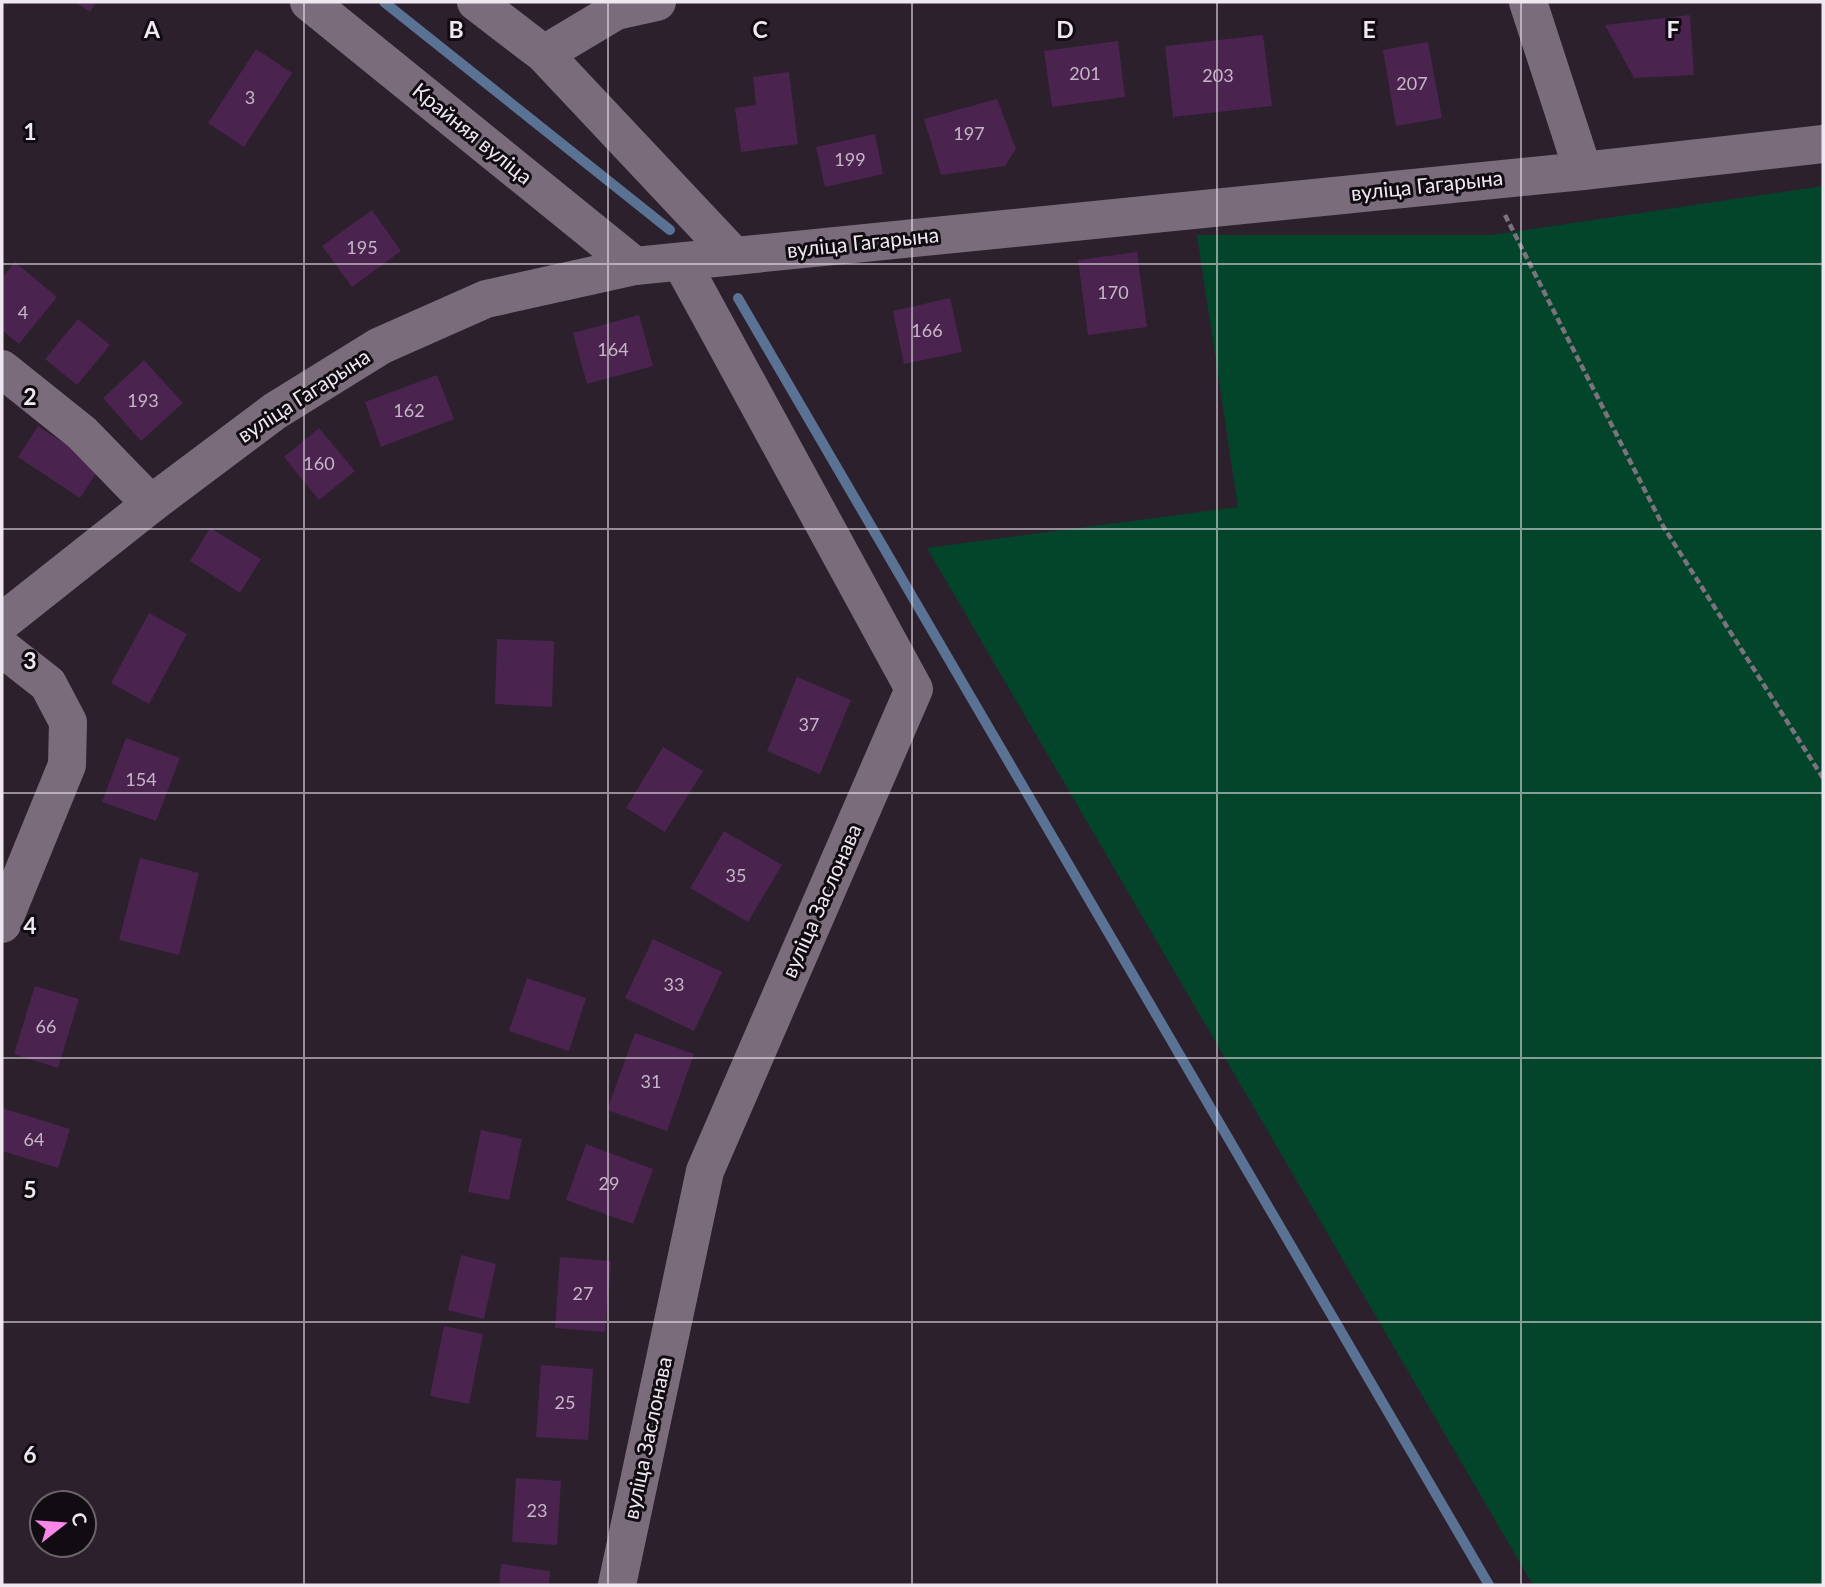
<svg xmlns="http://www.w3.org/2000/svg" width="1825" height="1587" font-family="Lato,sans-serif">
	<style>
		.green { fill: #02452b }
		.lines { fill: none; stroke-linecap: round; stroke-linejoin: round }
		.stream { stroke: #5a7294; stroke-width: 10 }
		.building { fill: #4a234f }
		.path { stroke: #7c727d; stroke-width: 4.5; stroke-dasharray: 7 3.5; stroke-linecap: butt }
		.street { stroke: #7b6c7c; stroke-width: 38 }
		.secondary { stroke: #7b6c7c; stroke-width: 38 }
		.grid { fill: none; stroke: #f0e8f1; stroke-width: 2; stroke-opacity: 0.55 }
		.labels { text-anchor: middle; stroke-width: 6; stroke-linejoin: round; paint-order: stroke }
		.number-label { font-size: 18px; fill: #c6b7c8 }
		.street-label { font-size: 21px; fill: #f0e8f1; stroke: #110c12 }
		.grid-label { font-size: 23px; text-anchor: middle; font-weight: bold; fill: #f0e8f1; stroke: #110c12; stroke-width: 6; stroke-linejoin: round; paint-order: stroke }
	</style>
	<rect width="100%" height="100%" fill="#2c202d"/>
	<!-- green -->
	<path class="green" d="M 1823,186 L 1823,1585 L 1533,1585 L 927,548 L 1238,507 L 1197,235 L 1492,235 Z"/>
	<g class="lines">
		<!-- stream -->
		<path class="stream" d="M 384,2 L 670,230
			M 738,298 L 1489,1585"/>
	</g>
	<!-- building -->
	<path class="building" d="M 75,2 L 96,2 L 90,12 Z
		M 1690,15 L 1694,75 L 1634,78 L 1605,25 Z
		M 1263,35 L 1272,106 L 1173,117 L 1165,46 Z
		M 1118,41 L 1125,97 L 1052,107 L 1044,51 Z
		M 1428,42 L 1442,118 L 1396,126 L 1383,50 Z
		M 256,49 L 292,73 L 244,147 L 208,123 Z
		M 789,72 L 798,144 L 741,152 L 735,108 L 756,105 L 753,77 Z
		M 997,99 L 1016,149 L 1005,166 L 941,175 L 924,119 Z
		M 875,134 L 883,174 L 825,187 L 816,147 Z
		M 372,210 L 401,251 L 352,287 L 322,246 Z
		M 1137,252 L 1147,327 L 1088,335 L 1078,260 Z
		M 15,262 L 57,297 L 19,344 L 2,330 L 2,278 Z
		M 950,298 L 962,352 L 904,364 L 893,311 Z
		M 639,315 L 653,366 L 587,384 L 573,333 Z
		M 78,319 L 110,345 L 77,385 L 45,359 Z
		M 144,360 L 183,403 L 141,441 L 103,398 Z
		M 437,375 L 454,419 L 381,447 L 365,402 Z
		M 38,426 L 100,467 L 80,498 L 18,457 Z
		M 319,428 L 355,471 L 319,500 L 284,457 Z
		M 210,528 L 261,559 L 240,593 L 190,561 Z
		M 149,613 L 187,634 L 149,704 L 111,683 Z
		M 497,639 L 554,641 L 552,707 L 495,704 Z
		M 797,677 L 851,700 L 820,774 L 767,751 Z
		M 126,738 L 180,758 L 156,821 L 102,802 Z
		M 663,747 L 703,771 L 665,832 L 626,808 Z
		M 724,831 L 782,865 L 748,922 L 690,888 Z
		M 140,858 L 199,873 L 179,955 L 119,940 Z
		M 653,939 L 722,972 L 694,1031 L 625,998 Z
		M 527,978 L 586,998 L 569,1051 L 509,1031 Z
		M 35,986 L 79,999 L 58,1068 L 14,1054 Z
		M 635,1033 L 694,1054 L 667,1131 L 607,1110 Z
		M 2,1108 L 70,1129 L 58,1168 L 2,1151 Z
		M 481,1130 L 522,1139 L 509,1200 L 468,1192 Z
		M 586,1144 L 653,1169 L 633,1224 L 566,1200 Z
		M 461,1255 L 496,1264 L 484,1319 L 448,1310 Z
		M 560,1257 L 611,1261 L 605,1332 L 555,1328 Z
		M 444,1326 L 483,1334 L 469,1404 L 430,1396 Z
		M 541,1365 L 593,1369 L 588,1440 L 536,1437 Z
		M 516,1478 L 561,1481 L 557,1545 L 512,1542 Z
		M 501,1564 L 550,1571 L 549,1585 L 499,1585 Z"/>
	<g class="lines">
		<!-- path -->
		<path class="path" d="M 1505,215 L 1663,526 L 1823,778"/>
		<!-- street -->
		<path class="street" d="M 309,2 L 635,266
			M 476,2 L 544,54 L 734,256
			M 1528,2 L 1583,171
			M 544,54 L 616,11 L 657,2
			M 2,369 L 82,433 L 151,504
			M 2,648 L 48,684 L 68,722 L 67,765 L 2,924
			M 617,1585 L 705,1171 L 914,689 L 681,262"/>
		<!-- secondary -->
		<path class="secondary" d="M 2,622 L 151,504 L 275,411 L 380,346 L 486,299 L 635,266 L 1583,171 L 1823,144"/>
	</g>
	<!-- grid -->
	<path class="grid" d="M 304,2 L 304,1585M 608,2 L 608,1585M 912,2 L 912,1585M 1217,2 L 1217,1585M 1521,2 L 1521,1585M 2,264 L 1823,264M 2,529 L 1823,529M 2,793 L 1823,793M 2,1058 L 1823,1058M 2,1322 L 1823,1322"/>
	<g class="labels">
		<!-- number labels -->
		<g class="number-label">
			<text x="1085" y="80">201</text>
			<text x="1218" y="82">203</text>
			<text x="1412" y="90">207</text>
			<text x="250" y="104">3</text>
			<text x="969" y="140">197</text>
			<text x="850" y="166">199</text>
			<text x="362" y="254">195</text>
			<text x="1113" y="299">170</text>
			<text x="23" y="319">4</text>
			<text x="927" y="337">166</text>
			<text x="613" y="356">164</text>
			<text x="143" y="407">193</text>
			<text x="409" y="417">162</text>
			<text x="319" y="470">160</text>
			<text x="809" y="731">37</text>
			<text x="141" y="786">154</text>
			<text x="736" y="882">35</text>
			<text x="674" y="991">33</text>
			<text x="46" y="1033">66</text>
			<text x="651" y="1088">31</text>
			<text x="34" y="1146">64</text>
			<text x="609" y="1190">29</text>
			<text x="583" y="1300">27</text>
			<text x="565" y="1409">25</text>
			<text x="537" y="1517">23</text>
		</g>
		<!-- street labels -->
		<g class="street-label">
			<text transform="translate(472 134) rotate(39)" y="7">Крайняя вуліца</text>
			<text transform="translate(1427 186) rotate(-6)" y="7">вуліца Гагарына</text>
			<text transform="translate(863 243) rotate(-6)" y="7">вуліца Гагарына</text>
			<text transform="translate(304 396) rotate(-33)" y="7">вуліца Гагарына</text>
			<text transform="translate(822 901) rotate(-66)" y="7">вуліца Заслонава</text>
			<text transform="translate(648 1438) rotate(-78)" y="7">вуліца Заслонава</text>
		</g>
	</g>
	<g class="grid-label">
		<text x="152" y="38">A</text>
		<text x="456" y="38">B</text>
		<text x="760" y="38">C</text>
		<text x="1065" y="38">D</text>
		<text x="1369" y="38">E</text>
		<text x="1673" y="38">F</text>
		<text x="30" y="140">1</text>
		<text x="30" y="405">2</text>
		<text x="30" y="669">3</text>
		<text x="30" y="934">4</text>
		<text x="30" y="1198">5</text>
		<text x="30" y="1463">6</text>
	</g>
	<!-- border -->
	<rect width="1825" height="1587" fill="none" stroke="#f0e8f1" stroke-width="7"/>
	<!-- north arrow -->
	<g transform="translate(63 1524) rotate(73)"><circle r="33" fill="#110c12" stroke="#6a646b" stroke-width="2"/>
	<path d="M0-5L12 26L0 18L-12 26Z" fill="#fa87e7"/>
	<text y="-10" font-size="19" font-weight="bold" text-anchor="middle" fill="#f0e8f1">С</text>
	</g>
</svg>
